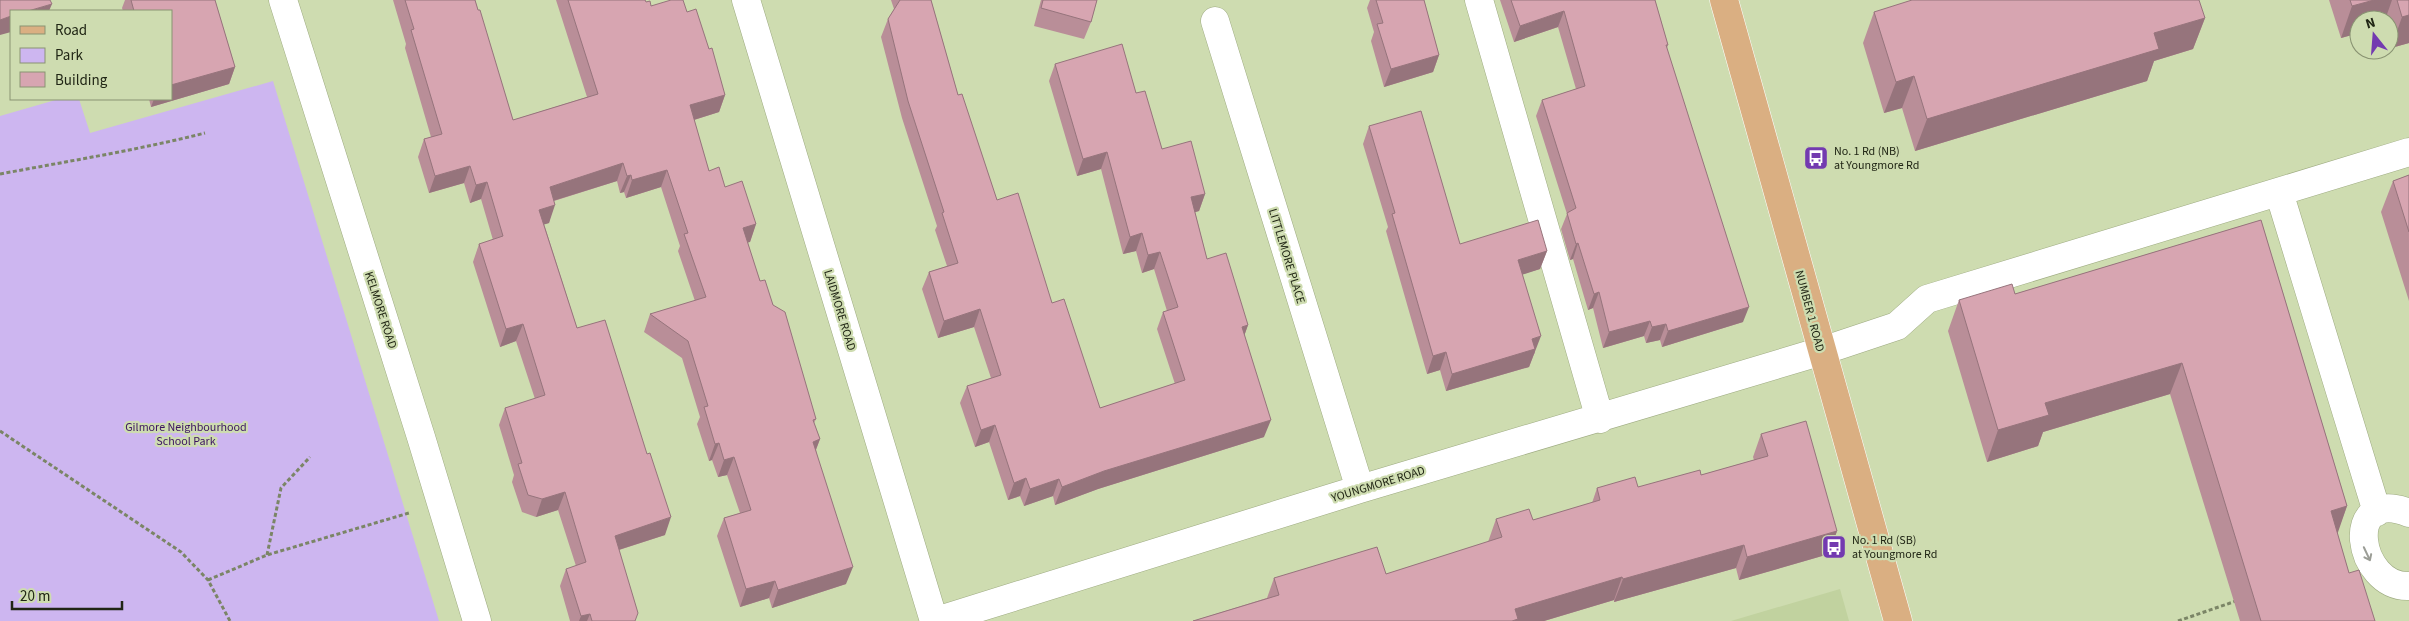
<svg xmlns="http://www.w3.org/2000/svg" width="2409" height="621" font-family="'Source Sans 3',sans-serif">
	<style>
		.built { fill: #c1d29f }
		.green { fill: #cdb6f0 }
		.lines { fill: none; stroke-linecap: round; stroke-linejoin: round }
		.minor-casing { stroke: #9daa80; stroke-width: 29 }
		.major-casing { stroke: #fff; stroke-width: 29 }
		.path { stroke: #7b8566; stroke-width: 3; stroke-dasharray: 4 2.5; stroke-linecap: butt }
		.minor { stroke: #fff; stroke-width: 28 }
		.major { stroke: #daaf82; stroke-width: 28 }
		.wall { fill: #b98e98 }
		.shaded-wall { fill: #96747c }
		.building { fill: #d7a5b1; stroke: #96747c }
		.oneway { stroke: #9b9d96 }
		.labels { text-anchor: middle; stroke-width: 4.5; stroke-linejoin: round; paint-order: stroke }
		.poi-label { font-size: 12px; fill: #212615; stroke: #cedcb0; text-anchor: start }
		.street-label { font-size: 12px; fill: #212615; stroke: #cedcb0 }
		.park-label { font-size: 12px; fill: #3b1460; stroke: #cedcb0 }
	</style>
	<rect width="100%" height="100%" fill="#cedcb0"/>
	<!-- built -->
	<path class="built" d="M 1840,589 L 1849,621 L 1731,621 Z"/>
	<!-- green -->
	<path class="green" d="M 273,81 L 439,621 L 0,621 L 0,116 L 59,99 L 79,99 L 90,133 Z"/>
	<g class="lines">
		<defs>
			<path id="minor" d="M 283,0 L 421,437 L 477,621
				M 746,0 L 934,621
				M 1479,0 L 1600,419
				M 1215,21 L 1360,489
				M 2279,192 L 2377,512
				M 2409,513 C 2341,486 2357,588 2409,586
				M 936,621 L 1360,489 L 1822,351 L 1897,326 L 1927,299 L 2409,152"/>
			<path id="major" d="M 1724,0 L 1898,621"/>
		</defs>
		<!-- minor casing -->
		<use href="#minor" class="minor-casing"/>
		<!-- major casing -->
		<use href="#major" class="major-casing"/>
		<!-- path -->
		<path class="path" d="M 0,174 C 69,161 138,150 205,133
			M 0,431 L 181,552 L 208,580 L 230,621
			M 267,555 L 281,488 L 310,457
			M 208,580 L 267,555 L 409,513
			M 2178,621 L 2236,601"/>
		<!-- minor -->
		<use href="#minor" class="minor"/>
		<!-- major -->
		<use href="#major" class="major"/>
	</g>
	<!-- wall -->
	<path class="wall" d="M 125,0 L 215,0 L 235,67 L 229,84 L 151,107 L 149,99 L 171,99 L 171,11 L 123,11 L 122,8 Z
		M 393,0 L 475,0 L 513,120 L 587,97 L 556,0 L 645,0 L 646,2 L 651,6 L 687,12 L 709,49 L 725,95 L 719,112 L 694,120 L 709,171 L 725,187 L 756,224 L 750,242 L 747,242 L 760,281 L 773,305 L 816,419 L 814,423 L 820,439 L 816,450 L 846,584 L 772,608 L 769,598 L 740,607 L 717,536 L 724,518 L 740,513 L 727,475 L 718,477 L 712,460 L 709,461 L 697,424 L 700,417 L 682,358 L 644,332 L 650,314 L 695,301 L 678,251 L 680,246 L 661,187 L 626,198 L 624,192 L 620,193 L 617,181 L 554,201 L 549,223 L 544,224 L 577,328 L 665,535 L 619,550 L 635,621 L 570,621 L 560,586 L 566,569 L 576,566 L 558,510 L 536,517 L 522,512 L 512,482 L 514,475 L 499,425 L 505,408 L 535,399 L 516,341 L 500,347 L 473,262 L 479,244 L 493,240 L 481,199 L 470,203 L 464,183 L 429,193 L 418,157 L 424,139 L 431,137 L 405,48 L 406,44 Z
		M 891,0 L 931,0 L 958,95 L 997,200 L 1052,303 L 1100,408 L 1175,384 L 1157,329 L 1163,312 L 1167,311 L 1154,269 L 1142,273 L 1136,251 L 1123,254 L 1101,169 L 1077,176 L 1049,81 L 1055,64 L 1136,93 L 1162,149 L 1205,194 L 1199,211 L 1195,212 L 1207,259 L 1248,325 L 1244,336 L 1264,437 L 1098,489 L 1055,505 L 1053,496 L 1024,506 L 1020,496 L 1008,500 L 989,442 L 975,447 L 960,403 L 967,386 L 991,378 L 974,327 L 938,338 L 922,289 L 929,272 L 947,266 L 935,230 L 937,226 L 902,118 L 881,37 L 888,19 L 894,9 Z
		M 1041,0 L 1097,0 L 1091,22 L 1084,39 L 1034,26 Z
		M 1370,0 L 1424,0 L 1439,55 L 1433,72 L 1384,87 L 1371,41 L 1374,32 L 1367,8 Z
		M 1500,0 L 1655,0 L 1668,45 L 1667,48 L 1743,322 L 1662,347 L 1660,340 L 1646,343 L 1644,336 L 1603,348 L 1593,308 L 1588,310 L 1573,259 L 1570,260 L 1561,229 L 1567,214 L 1536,116 L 1542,100 L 1576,89 L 1558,27 L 1514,42 Z
		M 2329,0 L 2409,0 L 2409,43 L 2391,48 L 2389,44 L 2389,20 L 2359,20 L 2359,33 L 2341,38 Z
		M 1874,12 L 2205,18 L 2193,49 L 2154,61 L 2147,81 L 1915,151 L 1902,108 L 1884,113 L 1863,43 Z
		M 1369,126 L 1460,244 L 1547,251 L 1540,269 L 1522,274 L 1535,353 L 1534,354 L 1529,367 L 1446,391 L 1440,370 L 1427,374 L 1386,231 L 1388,227 L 1363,144 Z
		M 2409,175 L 2409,301 L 2381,212 L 2393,181 Z
		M 2261,220 L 2347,506 L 2337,533 L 2349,573 L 2375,621 L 2240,621 L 2170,394 L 2043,432 L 2038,446 L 1987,462 L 1948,331 L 1959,300 L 2015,294 Z
		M 1761,434 L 1837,531 L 1829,554 L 1739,580 L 1736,568 L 1614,602 L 1614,600 L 1544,621 L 1193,621 L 1267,598 L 1274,578 L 1386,574 L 1488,542 L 1496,519 L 1533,520 L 1592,503 L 1597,488 L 1638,487 L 1701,475 L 1754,460 L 1753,457 Z"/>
	<!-- shaded-wall -->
	<path class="shaded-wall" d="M 2374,0 L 2392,0 L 2385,20 L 2359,20 L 2359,33 L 2341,38 L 2352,6 Z
		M 52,4 L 49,11 L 28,11 Z
		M 1564,11 L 1558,27 L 1514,42 L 1520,26 Z
		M 2409,15 L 2409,43 L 2391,48 L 2402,17 Z
		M 11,16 L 11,32 L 0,35 L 0,20 Z
		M 2205,18 L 2193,49 L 2154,61 L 2147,81 L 1915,151 L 1927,119 L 2154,33 Z
		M 1439,55 L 1433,72 L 1384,87 L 1391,69 Z
		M 235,67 L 229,84 L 151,107 L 154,99 L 171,99 L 171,85 Z
		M 1914,76 L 1902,108 L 1884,113 L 1896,82 Z
		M 725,95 L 719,112 L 684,123 L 690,105 Z
		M 1107,152 L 1101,169 L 1077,176 L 1083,159 Z
		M 623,163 L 617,181 L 543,204 L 550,187 Z
		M 470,166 L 464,183 L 429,193 L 435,176 Z
		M 667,170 L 661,187 L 626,198 L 632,180 Z
		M 631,175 L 624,192 L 620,193 L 627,176 Z
		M 487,182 L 481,199 L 470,203 L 476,185 Z
		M 1205,194 L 1199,211 L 1185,215 L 1191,197 Z
		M 555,205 L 549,223 L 533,228 L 539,210 Z
		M 756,224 L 750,242 L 736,246 L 743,228 Z
		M 1142,233 L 1136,251 L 1123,254 L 1130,237 Z
		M 1578,243 L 1573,259 L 1570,260 L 1576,244 Z
		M 1547,251 L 1540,269 L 1512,278 L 1518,260 Z
		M 1160,252 L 1154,269 L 1142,273 L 1148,255 Z
		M 1599,292 L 1593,308 L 1588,310 L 1594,294 Z
		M 1749,307 L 1743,322 L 1662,347 L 1668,331 Z
		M 980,309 L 974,327 L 938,338 L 944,321 Z
		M 1650,321 L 1644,336 L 1603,348 L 1609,332 Z
		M 523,324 L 516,341 L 500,347 L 506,329 Z
		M 1666,324 L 1660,340 L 1646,343 L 1652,327 Z
		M 1248,325 L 1242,342 L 1242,327 Z
		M 1541,336 L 1529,367 L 1446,391 L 1452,374 L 1532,339 Z
		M 1446,352 L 1440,370 L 1427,374 L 1433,356 Z
		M 2182,363 L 2170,394 L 2043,432 L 2038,446 L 1987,462 L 1998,430 L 2045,403 Z
		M 1271,420 L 1264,437 L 1098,489 L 1055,505 L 1062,487 L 1104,471 Z
		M 995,425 L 989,442 L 975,447 L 981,430 Z
		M 820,439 L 813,457 L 813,442 Z
		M 719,443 L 712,460 L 709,461 L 715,444 Z
		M 734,457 L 727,475 L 718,477 L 724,460 Z
		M 1026,478 L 1020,496 L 1008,500 L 1014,483 Z
		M 1059,479 L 1053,496 L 1024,506 L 1030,489 Z
		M 565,492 L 558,510 L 536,517 L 542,499 Z
		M 2347,506 L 2336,538 L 2331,511 Z
		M 671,517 L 665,535 L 609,553 L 615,536 Z
		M 1837,531 L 1829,554 L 1739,580 L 1747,557 Z
		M 1744,545 L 1736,568 L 1614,602 L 1623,579 Z
		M 853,567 L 846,584 L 772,608 L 778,590 Z
		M 1622,577 L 1614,600 L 1544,621 L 1511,621 L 1515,609 Z
		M 775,581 L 769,598 L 740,607 L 746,589 Z
		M 590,614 L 587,621 L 579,621 L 581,616 Z"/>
	<!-- building -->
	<path class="building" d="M 0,0 L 50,0 L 52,4 L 28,11 L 11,11 L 11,16 L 0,20 Z
		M 131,0 L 215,0 L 235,67 L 171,85 L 171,11 L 134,11 Z
		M 405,0 L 475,0 L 478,10 L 480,10 L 513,120 L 598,94 L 568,0 L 645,0 L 646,2 L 650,1 L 651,6 L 671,0 L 683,0 L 687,12 L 696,9 L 709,49 L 712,48 L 725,95 L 690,105 L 709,171 L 719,167 L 725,187 L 742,181 L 756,224 L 743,228 L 760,281 L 765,280 L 773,305 L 785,312 L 816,419 L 813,420 L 820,439 L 813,442 L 853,567 L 778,590 L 775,581 L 746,589 L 724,518 L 751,510 L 734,457 L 724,460 L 719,443 L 715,444 L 704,407 L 708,406 L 688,341 L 650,314 L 706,297 L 684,234 L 688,233 L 667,170 L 632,180 L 631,175 L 627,176 L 623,163 L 550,187 L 555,205 L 539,210 L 577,328 L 605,320 L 647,454 L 650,453 L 671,517 L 615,536 L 638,613 L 635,621 L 592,621 L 590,614 L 581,616 L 566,569 L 586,562 L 565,492 L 542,499 L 528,495 L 518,464 L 522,463 L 505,408 L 545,395 L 523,324 L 506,329 L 479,244 L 503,236 L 487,182 L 476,185 L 470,166 L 435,176 L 424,139 L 442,134 L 411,30 L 414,29 Z
		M 900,0 L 931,0 L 958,95 L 962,94 L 997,200 L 1018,193 L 1052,303 L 1064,299 L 1100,408 L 1185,380 L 1163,312 L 1178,307 L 1160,252 L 1148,255 L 1142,233 L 1130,237 L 1107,152 L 1083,159 L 1055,64 L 1122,44 L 1136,93 L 1145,91 L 1162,149 L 1191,141 L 1205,194 L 1191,197 L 1207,259 L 1226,253 L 1248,325 L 1242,327 L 1271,420 L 1104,471 L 1062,487 L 1059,479 L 1030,489 L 1026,478 L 1014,483 L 995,425 L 981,430 L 967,386 L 1001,375 L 980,309 L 944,321 L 929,272 L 958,263 L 942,213 L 944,212 L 908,101 L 888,19 Z
		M 1043,0 L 1097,0 L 1091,22 L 1041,8 Z
		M 1376,0 L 1424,0 L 1439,55 L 1391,69 L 1377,24 L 1383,23 Z
		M 1511,0 L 1655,0 L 1668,45 L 1666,45 L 1749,307 L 1668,331 L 1666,324 L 1652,327 L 1650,321 L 1609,332 L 1599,292 L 1594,294 L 1578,243 L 1576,244 L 1567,213 L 1576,208 L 1542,100 L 1585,86 L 1564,11 L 1520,26 Z
		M 1912,0 L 2199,0 L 2205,18 L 2154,33 L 2159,49 L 1927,119 L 1914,76 L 1896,82 L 1874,12 Z
		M 2350,0 L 2374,0 L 2352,6 Z
		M 2397,0 L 2409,0 L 2409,15 L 2402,17 Z
		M 1421,111 L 1460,244 L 1538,220 L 1547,251 L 1518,260 L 1541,336 L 1532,339 L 1535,349 L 1452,374 L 1446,352 L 1433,356 L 1392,214 L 1395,213 L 1369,126 Z
		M 2409,175 L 2409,232 L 2393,181 Z
		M 2261,220 L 2347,506 L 2331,511 L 2349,573 L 2359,570 L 2375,621 L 2261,621 L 2182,363 L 2045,403 L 2049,415 L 1998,430 L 1959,300 L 2012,284 L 2015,294 Z
		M 1806,421 L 1837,531 L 1747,557 L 1744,545 L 1623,579 L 1622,577 L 1515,609 L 1518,619 L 1512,621 L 1193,621 L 1279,595 L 1274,578 L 1377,547 L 1386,574 L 1502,537 L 1496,519 L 1529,509 L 1533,520 L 1600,500 L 1597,488 L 1635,477 L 1638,487 L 1700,470 L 1701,475 L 1768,456 L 1761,434 Z"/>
	<!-- one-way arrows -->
	<defs><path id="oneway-shaft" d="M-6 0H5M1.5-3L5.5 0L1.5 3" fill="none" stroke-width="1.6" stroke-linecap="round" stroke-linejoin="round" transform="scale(1.25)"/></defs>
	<use class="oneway" href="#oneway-shaft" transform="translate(2367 554) rotate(65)"/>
	<!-- icons -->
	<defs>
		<symbol id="bus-square" viewBox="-11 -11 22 22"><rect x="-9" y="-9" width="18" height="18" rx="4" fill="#733ab0" stroke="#cedcb0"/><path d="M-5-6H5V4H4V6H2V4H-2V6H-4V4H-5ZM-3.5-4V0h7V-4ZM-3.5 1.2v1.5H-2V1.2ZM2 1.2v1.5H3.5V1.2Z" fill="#fff"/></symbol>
	</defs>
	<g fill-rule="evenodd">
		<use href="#bus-square" x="1802" y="144" width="28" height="28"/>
		<use href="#bus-square" x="1820" y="533" width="28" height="28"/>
	</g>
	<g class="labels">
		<!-- poi labels -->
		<g class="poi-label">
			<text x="1834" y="155">No. 1 Rd (NB)<tspan x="1834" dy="14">at Youngmore Rd</tspan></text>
			<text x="1852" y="544">No. 1 Rd (SB)<tspan x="1852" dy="14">at Youngmore Rd</tspan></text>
		</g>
		<!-- street labels -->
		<g class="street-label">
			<text transform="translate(1287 256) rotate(73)" y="4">LITTLEMORE PLACE</text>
			<text transform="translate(381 310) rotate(72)" y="4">KELMORE ROAD</text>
			<text transform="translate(840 310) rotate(73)" y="4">LAIDMORE ROAD</text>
			<text transform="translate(1810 311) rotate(75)" y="4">NUMBER 1 ROAD</text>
			<text transform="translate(1378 484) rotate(-17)" y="4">YOUNGMORE ROAD</text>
		</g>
		<!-- park labels -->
		<g class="park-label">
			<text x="186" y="431">Gilmore Neighbourhood<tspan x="186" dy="14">School Park</tspan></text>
		</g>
	</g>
	<!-- legend -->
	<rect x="10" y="10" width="162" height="90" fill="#cedcb0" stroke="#899372"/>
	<rect x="20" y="26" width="25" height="8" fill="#daaf82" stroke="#899372"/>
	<text x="55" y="35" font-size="15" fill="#212615">Road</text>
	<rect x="20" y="48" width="25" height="15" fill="#cdb6f0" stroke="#899372"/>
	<text x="55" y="60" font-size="15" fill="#212615">Park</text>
	<rect x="20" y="72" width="25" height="15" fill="#d7a5b1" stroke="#899372"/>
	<text x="55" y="85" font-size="15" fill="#212615">Building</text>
	<!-- north arrow -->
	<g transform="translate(2374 35) rotate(343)"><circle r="24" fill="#cedcb0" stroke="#899372"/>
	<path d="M0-4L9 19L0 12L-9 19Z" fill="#733ab0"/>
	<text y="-8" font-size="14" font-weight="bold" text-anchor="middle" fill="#212615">N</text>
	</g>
	<!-- scale -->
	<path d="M12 601v8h110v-8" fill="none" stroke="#212615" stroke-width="2.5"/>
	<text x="20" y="601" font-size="15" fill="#212615" stroke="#cedcb0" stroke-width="4" paint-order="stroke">20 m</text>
</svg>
